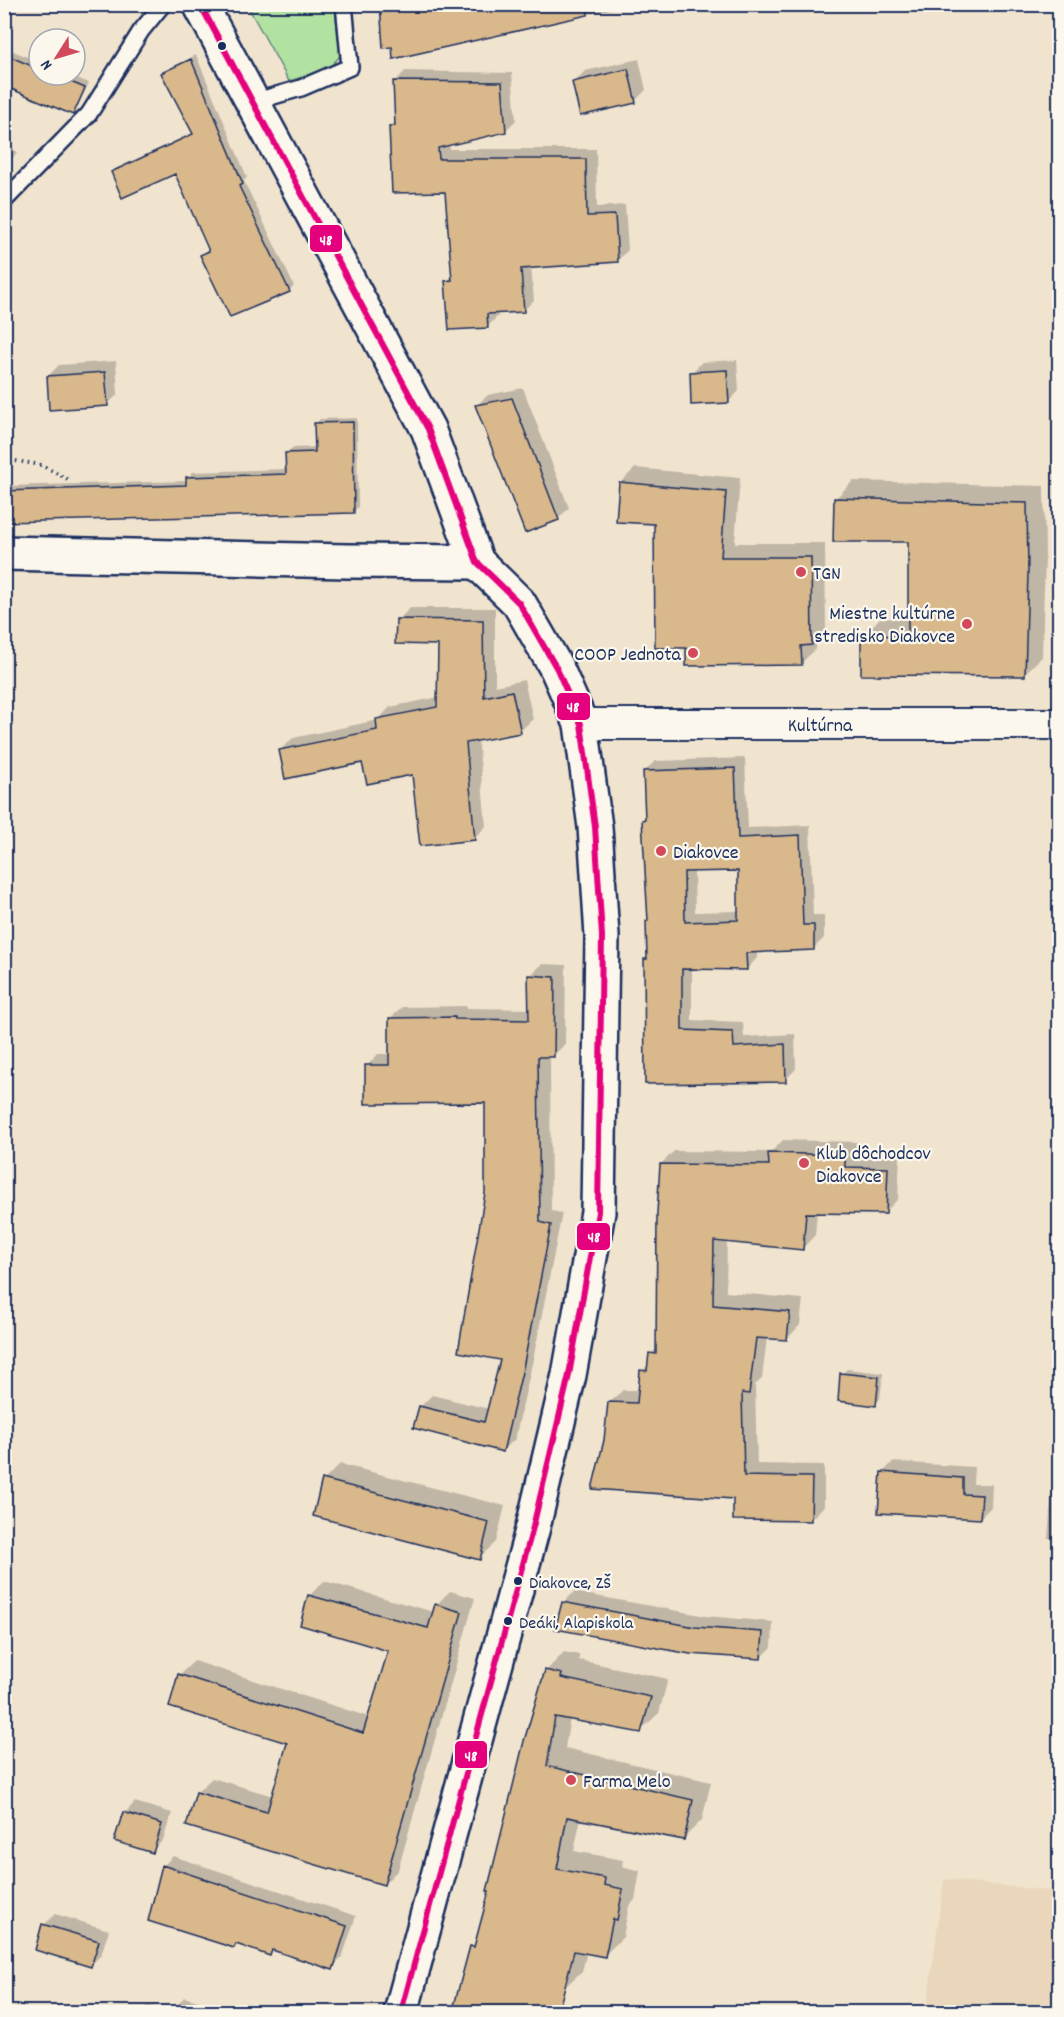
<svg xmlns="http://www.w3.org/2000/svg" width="1064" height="2017" font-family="Dekko,sans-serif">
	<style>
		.built { fill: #ead7bb }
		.green { fill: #b2e2a1; stroke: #668880; stroke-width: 1.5 }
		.shadow { fill: #0003; fill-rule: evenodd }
		.building { fill: #d9b88b; stroke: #1b2f5e; stroke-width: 1.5; fill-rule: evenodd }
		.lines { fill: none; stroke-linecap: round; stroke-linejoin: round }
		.lane-casing { stroke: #1b2f5e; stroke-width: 20 }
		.street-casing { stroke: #1b2f5e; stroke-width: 34 }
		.secondary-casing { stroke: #1b2f5e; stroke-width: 38 }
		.path { stroke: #1b2f5e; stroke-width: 4; stroke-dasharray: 1.5 4.5; stroke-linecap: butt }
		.lane { stroke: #fbf7ec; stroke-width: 15 }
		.street { stroke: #fbf7ec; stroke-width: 30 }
		.secondary { stroke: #fbf7ec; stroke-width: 33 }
		.bus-1-casing { stroke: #fbf7ec; stroke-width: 10 }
		.bus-1 { stroke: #e5007d; stroke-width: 6 }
		.bus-dot { fill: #1b2f5e; stroke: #fbf7ec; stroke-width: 2 }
		.poi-dot { fill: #d1495b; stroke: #fbf7ec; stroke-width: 2 }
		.labels { text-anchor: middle; stroke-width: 4.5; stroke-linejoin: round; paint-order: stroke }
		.bus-label { font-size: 18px; fill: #1b2f5e; stroke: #fbf7ec; text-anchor: start }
		.poi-label { font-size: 20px; fill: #1b2f5e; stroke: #fbf7ec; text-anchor: start }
		.street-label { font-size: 20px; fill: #1b2f5e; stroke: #fbf7ec }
		.line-badge { stroke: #fbf7ec; stroke-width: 2 }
		.badge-label { font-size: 16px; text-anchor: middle; font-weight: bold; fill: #fff }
	</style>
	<rect width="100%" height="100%" fill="#f1e4cf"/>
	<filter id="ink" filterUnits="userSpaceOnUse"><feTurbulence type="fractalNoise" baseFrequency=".0167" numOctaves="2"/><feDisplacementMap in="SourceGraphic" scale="12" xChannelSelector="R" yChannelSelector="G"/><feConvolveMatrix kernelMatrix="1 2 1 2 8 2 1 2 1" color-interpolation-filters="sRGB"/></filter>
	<g filter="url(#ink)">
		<!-- built -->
		<path class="built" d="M 944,1879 L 1059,1892 L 1059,2012 L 926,2012 Z"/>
		<!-- green -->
		<path class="green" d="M 247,5 L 335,5 L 340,56 L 327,70 L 289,81 Z"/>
		<!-- shadow -->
		<path class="shadow" d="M 383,4 L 619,4 L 610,9 L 394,58 L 394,45 Z
			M 4,47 L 39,62 L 39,75 L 70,75 L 89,83 L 77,108 L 72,113 L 4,84 Z
			M 196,55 L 247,177 L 244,181 L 294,286 L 289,291 L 202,255 L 209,249 L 176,172 L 113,173 L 118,168 L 194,132 L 163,74 L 168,69 Z
			M 639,59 L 646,90 L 635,101 L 574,82 L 585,71 Z
			M 405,71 L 512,73 L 516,120 L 505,131 L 449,144 L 450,149 L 596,149 L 597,207 L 625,205 L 628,250 L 618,260 L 531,267 L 534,300 L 524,310 L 497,312 L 498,316 L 487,327 L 447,281 L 453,275 L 446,191 L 390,127 L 396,121 L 395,82 Z
			M 4,142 L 17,152 L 4,170 Z
			M 737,360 L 739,391 L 728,402 L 692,372 L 702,362 Z
			M 116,361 L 118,394 L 108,404 L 48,376 L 59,365 Z
			M 523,388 L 569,508 L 558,519 L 477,405 L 488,395 Z
			M 357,418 L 358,507 L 353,512 L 4,521 L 4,486 L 188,481 L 188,477 L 193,472 L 287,469 L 286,453 L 292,448 L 316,447 L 315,424 L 320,419 Z
			M 635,468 L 740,478 L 735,543 L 825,543 L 826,629 L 816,639 L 816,649 L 801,663 L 687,647 L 655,523 L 620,483 Z
			M 853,481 L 1044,486 L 1045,556 L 1042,657 L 1024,674 L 863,636 L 880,618 L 909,619 L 910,541 L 835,499 Z
			M 410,608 L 495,608 L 495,686 L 524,680 L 533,719 L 520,731 L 478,739 L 486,826 L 474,839 L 413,773 L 363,761 L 280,750 L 293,738 L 378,720 L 390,707 L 439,697 L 439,643 L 398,620 Z
			M 745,758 L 748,828 L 810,825 L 813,915 L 824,915 L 824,938 L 813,949 L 757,951 L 757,958 L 747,969 L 692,968 L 692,1020 L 743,1022 L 744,1037 L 795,1034 L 796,1069 L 785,1080 L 647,1083 L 646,960 L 648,957 L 647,921 L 650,919 L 644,820 L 647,817 L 644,772 L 655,761 ZM 739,869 L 739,911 L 695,912 L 694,870 Z
			M 542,964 L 566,965 L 565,1044 L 553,1056 L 550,1056 L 551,1211 L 562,1213 L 534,1355 L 515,1439 L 503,1451 L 420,1407 L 432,1395 L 489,1409 L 502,1359 L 486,1193 L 487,1102 L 367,1066 L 378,1054 L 390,1054 L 390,1019 L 402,1007 L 467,1006 L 467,1008 L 530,1009 L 530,976 Z
			M 783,1140 L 857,1142 L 857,1154 L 900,1155 L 898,1199 L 885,1212 L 817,1212 L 815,1235 L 802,1249 L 727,1241 L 726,1292 L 803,1299 L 800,1325 L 787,1339 L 767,1337 L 762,1379 L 755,1385 L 757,1464 L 824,1465 L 824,1506 L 810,1520 L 735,1498 L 605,1440 L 609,1403 L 623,1390 L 640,1390 L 642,1371 L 650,1363 L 651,1354 L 658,1347 L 661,1164 L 674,1151 L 771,1152 Z
			M 847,1369 L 883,1373 L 880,1399 L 875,1404 L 842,1374 Z
			M 893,1462 L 974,1467 L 973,1484 L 992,1484 L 991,1507 L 980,1518 L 882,1473 Z
			M 340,1464 L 505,1506 L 496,1542 L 479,1558 L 324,1480 Z
			M 1060,1468 L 1060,1539 L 1048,1538 L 1053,1475 Z
			M 324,1581 L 434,1612 L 436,1605 L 450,1591 L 475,1598 L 398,1870 L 384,1884 L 197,1792 L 212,1778 L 273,1796 L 289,1742 L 179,1675 L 194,1661 L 369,1717 L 389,1650 L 302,1624 L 310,1595 Z
			M 574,1592 L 706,1616 L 773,1622 L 772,1647 L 761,1658 L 563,1603 Z
			M 564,1652 L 579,1655 L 579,1660 L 668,1679 L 659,1713 L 640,1731 L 570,1718 L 565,1748 L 711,1782 L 702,1820 L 683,1839 L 581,1818 L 574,1851 L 623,1860 L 622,1866 L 640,1871 L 635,1900 L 629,1906 L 623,1937 L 604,1956 L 587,1952 L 582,1971 L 563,1989 L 472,1947 L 476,1943 L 546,1671 Z
			M 135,1802 L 172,1813 L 163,1840 L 152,1851 L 125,1813 Z
			M 173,1856 L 356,1916 L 342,1958 L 332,1968 L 275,1949 L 270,1954 L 237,1943 L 234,1947 L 163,1866 Z
			M 55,1914 L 109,1930 L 101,1955 L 90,1966 L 44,1925 Z
			M 184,1997 L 219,2007 L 217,2012 L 141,2012 L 148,2005 L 172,2012 Z"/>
		<!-- building -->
		<path class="building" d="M 380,4 L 587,4 L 588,15 L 393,59 L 392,47 L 383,48 Z
			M 4,54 L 39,69 L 39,75 L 54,75 L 85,88 L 73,115 L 4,86 Z
			M 191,59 L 243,184 L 239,186 L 290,292 L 230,317 L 200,255 L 209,251 L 175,174 L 122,198 L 111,172 L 193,134 L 161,73 Z
			M 628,69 L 636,103 L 580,116 L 572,82 Z
			M 393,81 L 502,82 L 506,132 L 438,148 L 439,159 L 586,159 L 587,216 L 615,215 L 618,262 L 521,269 L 524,312 L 487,314 L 488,328 L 449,330 L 445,281 L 452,280 L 445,192 L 392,193 L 389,127 L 395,126 Z
			M 727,370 L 729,403 L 691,405 L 690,372 Z
			M 105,372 L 108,406 L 49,410 L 47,376 Z
			M 512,398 L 559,520 L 525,533 L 475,405 Z
			M 353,422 L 354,513 L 4,522 L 4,491 L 186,485 L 186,477 L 286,474 L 285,453 L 315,452 L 314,423 Z
			M 619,482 L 726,492 L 721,557 L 811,557 L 812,645 L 801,646 L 802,665 L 686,666 L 686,648 L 655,648 L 654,524 L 616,522 Z
			M 834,498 L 1027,503 L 1028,574 L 1025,676 L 861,675 L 861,635 L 908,636 L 908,542 L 833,542 Z
			M 396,619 L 483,620 L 484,697 L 512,691 L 521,733 L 466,743 L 475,840 L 420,846 L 412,775 L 367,784 L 362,763 L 285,779 L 279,750 L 377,730 L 376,719 L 437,707 L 438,645 L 395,644 Z
			M 735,768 L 738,838 L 800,835 L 803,925 L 814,925 L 814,950 L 746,953 L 747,970 L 682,969 L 682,1030 L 733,1032 L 734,1047 L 785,1044 L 786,1082 L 645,1084 L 644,959 L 647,959 L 646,921 L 648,921 L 642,820 L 645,819 L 643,771 ZM 738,871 L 738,920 L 685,922 L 684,872 Z
			M 528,975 L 555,977 L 554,1057 L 538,1057 L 540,1222 L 551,1225 L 523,1368 L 503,1452 L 413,1428 L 419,1406 L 484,1422 L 500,1360 L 458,1352 L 485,1193 L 485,1103 L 365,1104 L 365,1065 L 389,1065 L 389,1018 L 455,1017 L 455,1019 L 529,1020 Z
			M 768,1153 L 845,1155 L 845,1167 L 888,1168 L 886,1214 L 806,1213 L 803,1250 L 714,1241 L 713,1305 L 790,1312 L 787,1340 L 756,1338 L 749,1394 L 742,1393 L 744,1476 L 812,1477 L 811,1521 L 733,1520 L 733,1499 L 592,1489 L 604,1440 L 608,1402 L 637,1403 L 640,1370 L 647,1371 L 649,1353 L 656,1354 L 657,1213 L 660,1164 L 769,1165 Z
			M 840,1373 L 879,1377 L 876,1406 L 838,1401 Z
			M 881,1472 L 963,1478 L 963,1494 L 982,1495 L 980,1519 L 878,1513 Z
			M 322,1479 L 489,1522 L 480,1560 L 313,1516 Z
			M 308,1595 L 428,1628 L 435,1604 L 462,1612 L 384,1885 L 186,1826 L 196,1792 L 267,1812 L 287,1743 L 169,1707 L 178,1674 L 363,1733 L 388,1651 L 300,1625 Z
			M 562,1602 L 695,1627 L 763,1632 L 761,1659 L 690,1654 L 555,1629 Z
			M 545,1670 L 562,1674 L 561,1678 L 651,1697 L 641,1733 L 555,1717 L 547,1766 L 693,1800 L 684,1840 L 567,1817 L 557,1869 L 605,1878 L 604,1885 L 623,1889 L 617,1920 L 613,1919 L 605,1957 L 574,1951 L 558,2013 L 452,2013 L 470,1946 L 474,1947 L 489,1891 L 487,1891 L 524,1741 Z
			M 123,1812 L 162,1824 L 153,1853 L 114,1841 Z
			M 162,1865 L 347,1926 L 333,1970 L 272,1950 L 270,1956 L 236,1944 L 234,1948 L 148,1921 Z
			M 42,1924 L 99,1941 L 91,1967 L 35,1950 Z"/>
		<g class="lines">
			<defs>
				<path id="lane" d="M 253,102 L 301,88 L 350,67 L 344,4
					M 4,201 L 89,114 L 141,31 L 163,4"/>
				<path id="street" d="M 581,724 L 1060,724"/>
				<path id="secondary" d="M 200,4 L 428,429 L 477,562 L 519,603 L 557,669 L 581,724 L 595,827 L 602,936 L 598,1212 L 569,1375 L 533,1527 L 401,2012
					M 4,553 L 347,561 L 477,562"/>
			</defs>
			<!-- lane casing -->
			<use href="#lane" class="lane-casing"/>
			<!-- street casing -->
			<use href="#street" class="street-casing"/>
			<!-- secondary casing -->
			<use href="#secondary" class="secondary-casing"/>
			<!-- path -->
			<path class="path" d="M 4,459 L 41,465 L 71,481"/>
			<!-- lane -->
			<use href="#lane" class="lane"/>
			<!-- street -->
			<use href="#street" class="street"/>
			<!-- secondary -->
			<use href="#secondary" class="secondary"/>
			<defs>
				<path id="bus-1" d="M 200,4 L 428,429 L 477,562 L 519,603 L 557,669 L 581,724 L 595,827 L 602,936 L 598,1212 L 569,1375 L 533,1527 L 401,2012"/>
			</defs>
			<!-- bus-1 casing -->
			<use href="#bus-1" class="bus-1-casing"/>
			<!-- bus-1 -->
			<use href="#bus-1" class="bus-1"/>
		</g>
	</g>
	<!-- markers -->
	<g class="bus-dot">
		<circle cx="222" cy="46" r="5"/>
		<circle cx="518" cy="1581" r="5"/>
		<circle cx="508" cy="1621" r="5"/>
	</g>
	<g class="poi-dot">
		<circle cx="801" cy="572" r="6"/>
		<circle cx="967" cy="624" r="6"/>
		<circle cx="693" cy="653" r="6"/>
		<circle cx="661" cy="851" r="6"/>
		<circle cx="804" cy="1163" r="6"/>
		<circle cx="571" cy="1780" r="6"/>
	</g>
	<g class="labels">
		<!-- bus labels -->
		<g class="bus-label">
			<text x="529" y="1588">Diakovce, ZŠ</text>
			<text x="519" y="1628">Deáki, Alapiskola</text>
		</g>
		<!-- poi labels -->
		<g class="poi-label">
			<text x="813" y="579">TGN</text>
			<text x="955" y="619" text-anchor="end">Miestne kultúrne<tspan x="955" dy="23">stredisko Diakovce</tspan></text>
			<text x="681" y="660" text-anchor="end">COOP Jednota</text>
			<text x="673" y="858">Diakovce</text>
			<text x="816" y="1159">Klub dôchodcov<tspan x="816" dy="23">Diakovce</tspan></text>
			<text x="583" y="1787">Farma Melo</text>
		</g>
		<!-- street labels -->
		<g class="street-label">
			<text x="820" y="731">Kultúrna</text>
		</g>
	</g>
	<g class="line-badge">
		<rect x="309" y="224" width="34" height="29" rx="6" fill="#e5007d"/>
		<rect x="556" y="692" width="35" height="29" rx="6" fill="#e5007d"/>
		<rect x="576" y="1222" width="35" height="29" rx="6" fill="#e5007d"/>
		<rect x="454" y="1740" width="34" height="29" rx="6" fill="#e5007d"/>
	</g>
	<g class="badge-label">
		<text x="326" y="245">48</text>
		<text x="573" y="712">48</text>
		<text x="594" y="1242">48</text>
		<text x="471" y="1761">48</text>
	</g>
	<!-- margin -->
	<rect width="1064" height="2017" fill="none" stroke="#fbf7ec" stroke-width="24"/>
	<rect x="12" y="12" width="1040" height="1993" fill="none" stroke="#1b2f5e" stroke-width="2" filter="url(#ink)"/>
	<!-- north arrow -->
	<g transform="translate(57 57) rotate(233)"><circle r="28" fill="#fbf7ec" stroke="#a1a7b3" stroke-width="1.5"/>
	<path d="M0-4.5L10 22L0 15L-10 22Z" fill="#d1495b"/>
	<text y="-9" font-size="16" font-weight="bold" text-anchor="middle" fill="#1b2f5e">N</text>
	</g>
</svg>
